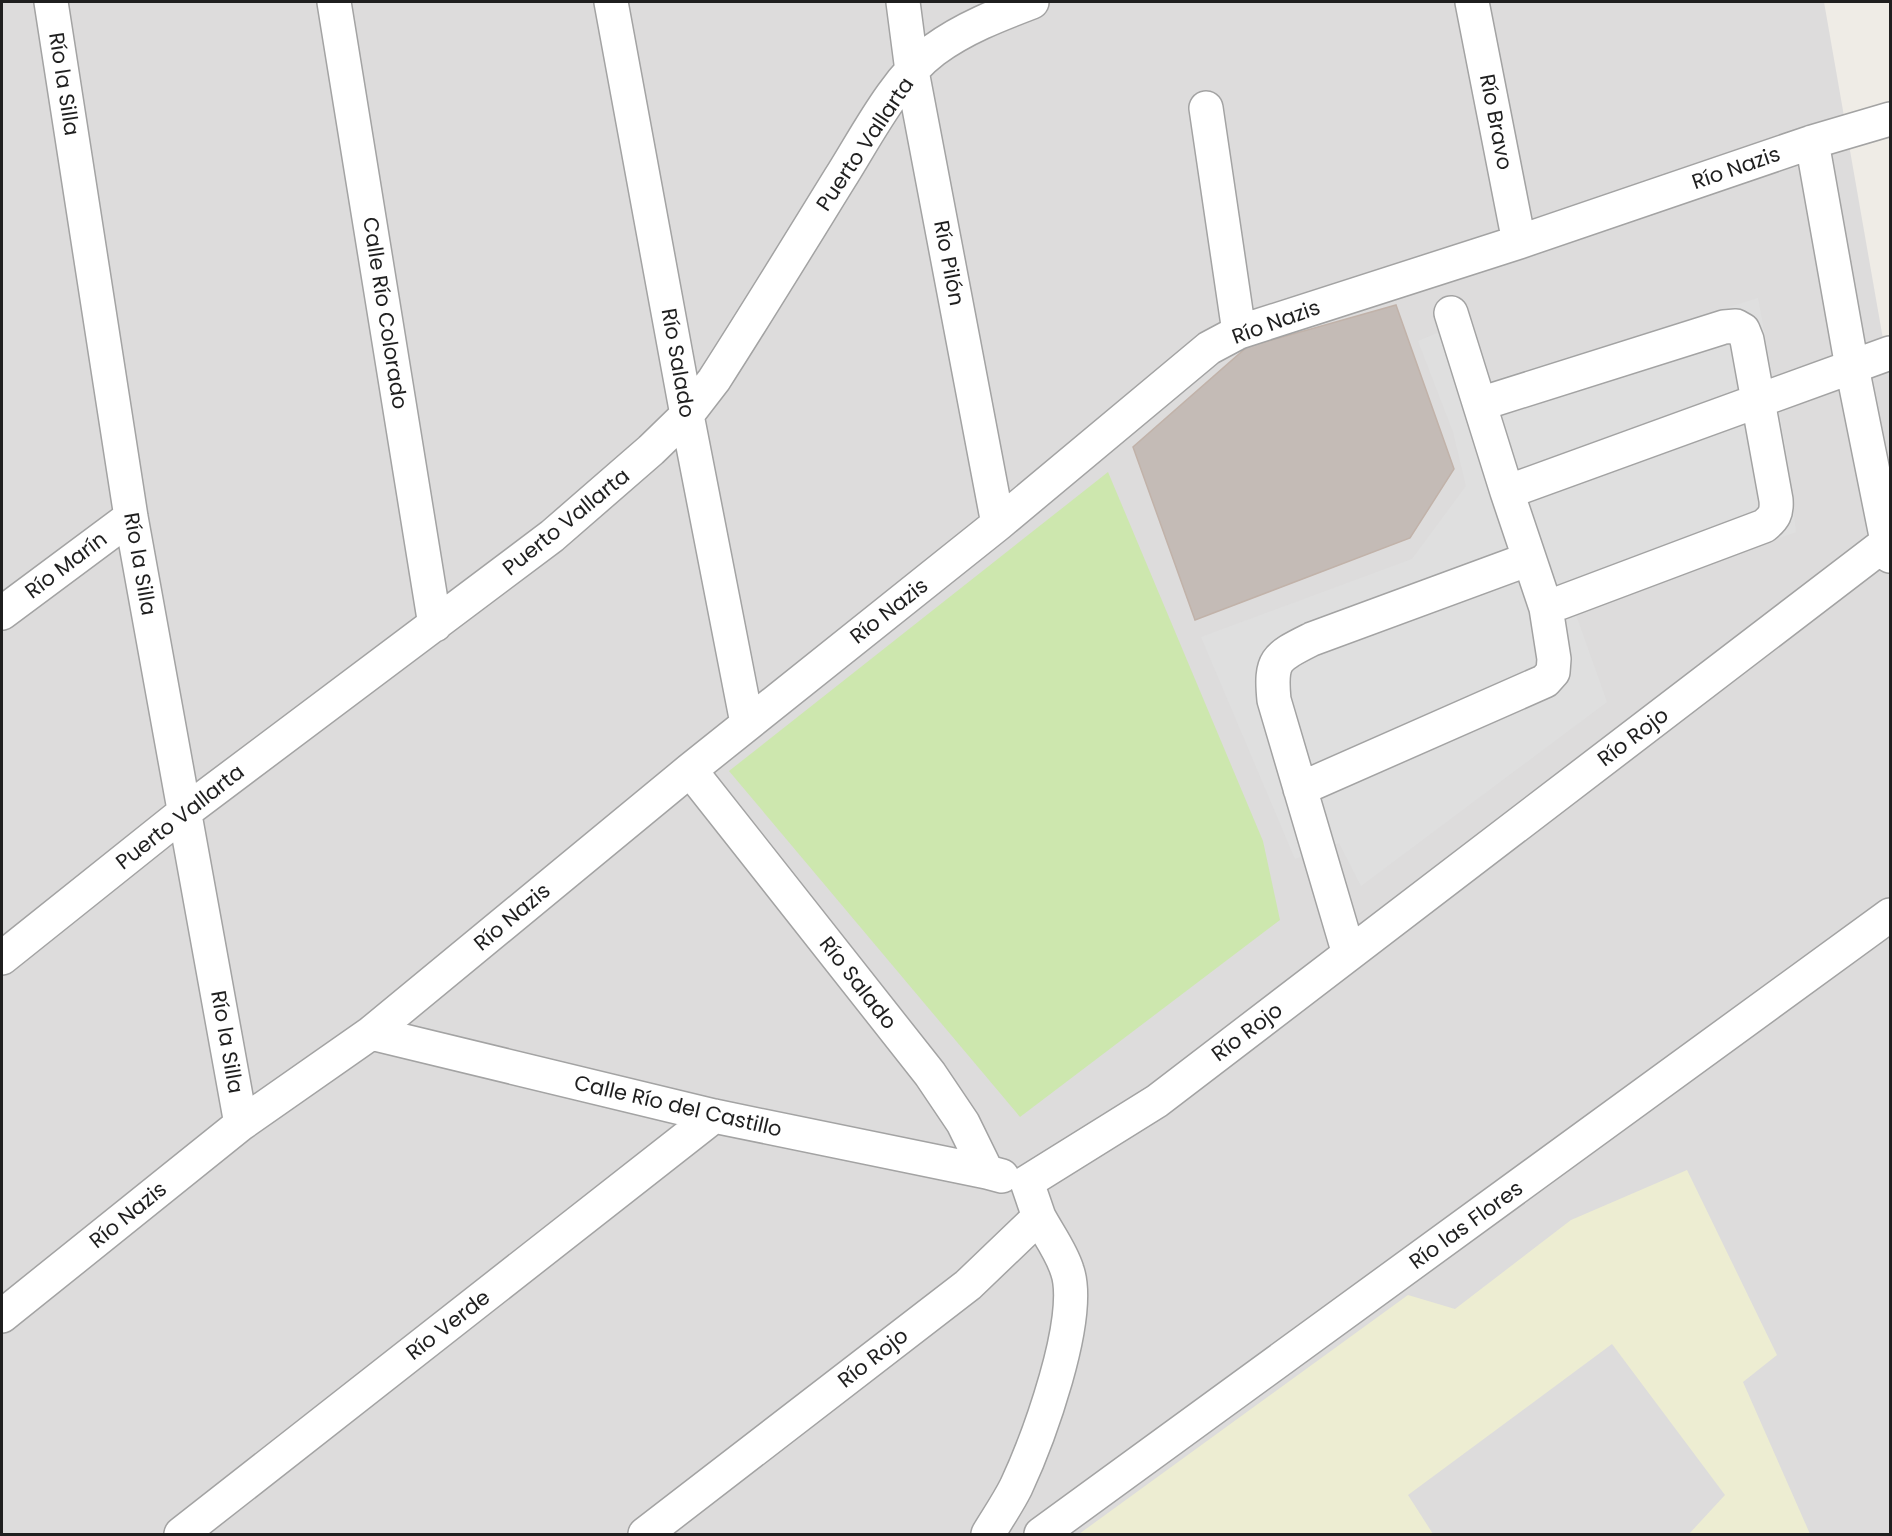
<svg xmlns="http://www.w3.org/2000/svg" width="1892" height="1536" font-family="Poppins,sans-serif">
	<style>
		.residential { fill: #dddcdc }
		.farmland { fill: #ededd2 }
		.grass { fill: #cde7ae }
		.parking { fill: #dfdfdf }
		.building { fill: #c4bbb6; stroke: #c1b2a9; stroke-width: 1.5 }
		.lines { fill: none; stroke-linecap: round; stroke-linejoin: round }
		.minor-casing { stroke: #a3a3a3; stroke-width: 36 }
		.minor { stroke: #fff; stroke-width: 33 }
		.labels { text-anchor: middle; stroke-width: 4.5; stroke-linejoin: round; paint-order: stroke }
		.street-label { font-size: 21px; fill: #1f1f1f; stroke: #fff }
	</style>
	<rect width="100%" height="100%" fill="#efece6"/>
	<!-- residential -->
	<path class="residential" d="M 2,2 L 1824,2 L 1890,379 L 1890,1534 L 2,1534 Z"/>
	<!-- farmland -->
	<path class="farmland" d="M 1687,1170 L 1777,1355 L 1743,1382 L 1810,1534 L 1689,1534 L 1725,1495 L 1612,1344 L 1408,1495 L 1433,1534 L 1079,1534 L 1408,1295 L 1455,1309 L 1571,1220 Z"/>
	<!-- grass -->
	<path class="grass" d="M 1108,472 L 1263,841 L 1280,920 L 1020,1117 L 729,771 Z"/>
	<!-- parking -->
	<path class="parking" d="M 1758,298 L 1787,454 L 1796,532 L 1575,612 L 1607,702 L 1361,886 L 1339,843 L 1295,859 L 1201,637 L 1412,559 L 1466,486 L 1453,432 L 1418,341 L 1466,321 L 1490,381 Z"/>
	<!-- building -->
	<path class="building" d="M 1396,305 L 1454,469 L 1410,538 L 1195,620 L 1133,447 L 1247,347 Z"/>
	<g class="lines">
		<defs>
			<path id="minor" d="M 51,2 L 131,517 L 241,1124
				M 334,2 L 435,625
				M 611,2 L 687,415 L 747,723
				M 903,2 L 912,71 L 998,524
				M 1472,2 L 1519,242
				M 1206,108 L 1239,332
				M 1812,142 L 1852,367 L 1890,556
				M 1451,313 L 1507,492
				M 1480,404 L 1724,327 L 1736,326 L 1743,330 L 1747,340 L 1776,500 C 1777,513 1774,518 1764,526 L 1546,608
				M 2,613 L 131,517
				M 690,770 L 930,1074 L 963,1123 L 987,1172 L 1002,1176
				M 1300,789 L 1545,681 L 1553,672 L 1554,659 L 1546,608 L 1507,492 L 1890,353
				M 1349,954 L 1274,700 C 1270,659 1276,657 1312,639 L 1529,559
				M 2,958 L 186,811 L 552,536 L 651,450 L 687,415 L 714,380 C 757,313 798,246 840,178 C 866,137 895,79 934,50 C 964,28 998,15 1032,2
				M 371,1033 L 714,1116 L 987,1172
				M 2,1316 L 241,1124 L 371,1033 L 690,770 L 998,524 L 1209,348 L 1239,332 L 1519,242 L 1812,142 L 1890,119
				M 181,1534 L 714,1116
				M 645,1534 L 968,1285 L 1039,1217 L 1027,1182 L 1157,1101 L 1890,540
				M 988,1534 C 997,1519 1008,1503 1016,1487 C 1037,1442 1084,1317 1067,1270 C 1061,1251 1048,1234 1039,1217
				M 1041,1534 L 1890,915"/>
		</defs>
		<!-- minor casing -->
		<use href="#minor" class="minor-casing"/>
		<!-- minor -->
		<use href="#minor" class="minor"/>
	</g>
	<g class="labels">
		<!-- street labels -->
		<g class="street-label">
			<text transform="translate(64 84) rotate(81)" y="7">Río la Silla</text>
			<text transform="translate(1496 122) rotate(79)" y="7">Río Bravo</text>
			<text transform="translate(865 144) rotate(-56)" y="7">Puerto Vallarta</text>
			<text transform="translate(1736 168) rotate(-19)" y="7">Río Nazis</text>
			<text transform="translate(949 263) rotate(79)" y="7">Río Pilón</text>
			<text transform="translate(385 313) rotate(81)" y="7">Calle Río Colorado</text>
			<text transform="translate(1276 322) rotate(-20)" y="7">Río Nazis</text>
			<text transform="translate(678 363) rotate(80)" y="7">Río Salado</text>
			<text transform="translate(566 522) rotate(-39)" y="7">Puerto Vallarta</text>
			<text transform="translate(140 564) rotate(80)" y="7">Río la Silla</text>
			<text transform="translate(66 565) rotate(-37)" y="7">Río Marín</text>
			<text transform="translate(889 611) rotate(-38)" y="7">Río Nazis</text>
			<text transform="translate(1633 737) rotate(-37)" y="7">Río Rojo</text>
			<text transform="translate(180 817) rotate(-38)" y="7">Puerto Vallarta</text>
			<text transform="translate(512 917) rotate(-40)" y="7">Río Nazis</text>
			<text transform="translate(858 983) rotate(52)" y="7">Río Salado</text>
			<text transform="translate(1247 1032) rotate(-37)" y="7">Río Rojo</text>
			<text transform="translate(227 1042) rotate(80)" y="7">Río la Silla</text>
			<text transform="translate(678 1106) rotate(13)" y="7">Calle Río del Castillo</text>
			<text transform="translate(128 1215) rotate(-39)" y="7">Río Nazis</text>
			<text transform="translate(1466 1225) rotate(-36)" y="7">Río las Flores</text>
			<text transform="translate(448 1325) rotate(-38)" y="7">Río Verde</text>
			<text transform="translate(873 1358) rotate(-38)" y="7">Río Rojo</text>
		</g>
	</g>
	<!-- border -->
	<rect width="1892" height="1536" fill="none" stroke="#1f1f1f" stroke-width="6"/>
</svg>
